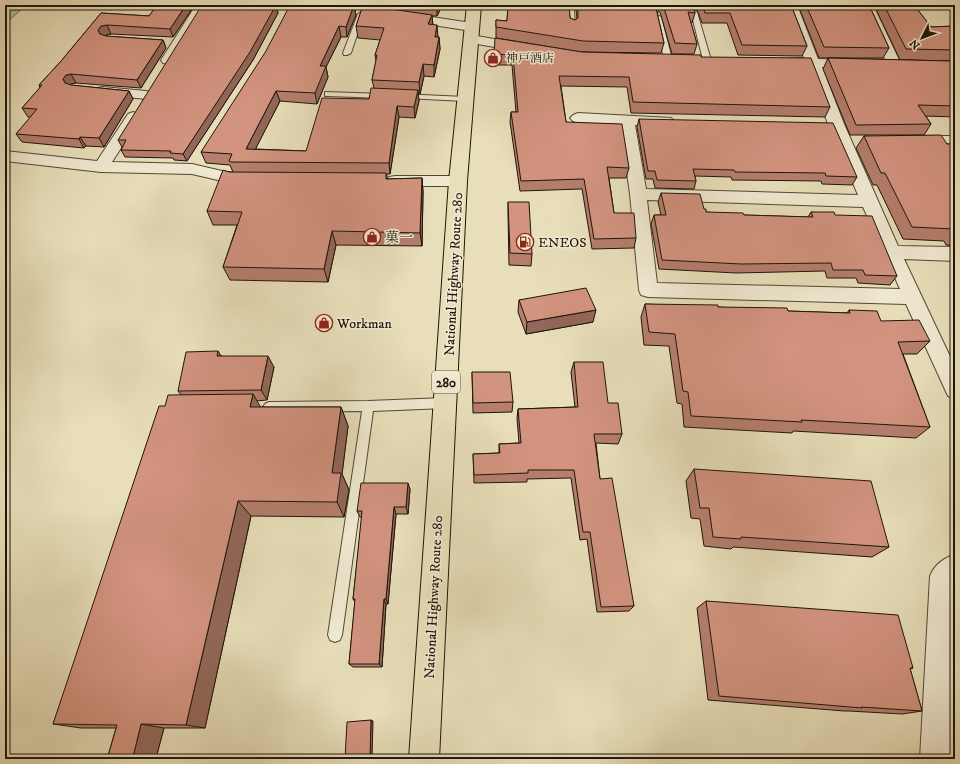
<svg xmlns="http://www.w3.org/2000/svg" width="960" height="764" font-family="'IM FELL DW Pica','Noto Serif JP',serif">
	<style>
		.green { fill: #b1c394; stroke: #676c4f }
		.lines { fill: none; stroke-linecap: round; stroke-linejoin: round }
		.lane-casing { stroke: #504836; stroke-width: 2 }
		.street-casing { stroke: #504836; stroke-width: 2 }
		.highway-casing { stroke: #1d150a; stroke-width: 2 }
		.lane { fill: #f0ead2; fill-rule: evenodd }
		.street { fill: #f0ead2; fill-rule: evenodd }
		.highway { fill: #e8dfba; fill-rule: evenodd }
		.wall { fill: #b57e6d; stroke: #1d150a; fill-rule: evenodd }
		.shaded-wall { fill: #936759; stroke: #1d150a }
		.building { fill: #d2937f; stroke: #1d150a }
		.labels { text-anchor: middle; stroke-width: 3; stroke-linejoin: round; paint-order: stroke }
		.far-poi-label { font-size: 12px; fill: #1d150a; stroke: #f0ead2; text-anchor: start }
		.shield { fill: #f0ead2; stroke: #5c5546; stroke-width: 1 }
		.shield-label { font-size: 13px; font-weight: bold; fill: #1d150a }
		.poi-label { font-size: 14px; fill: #1d150a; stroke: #f0ead2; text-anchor: start }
		.street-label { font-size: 14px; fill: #1d150a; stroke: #f0ead2 }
	</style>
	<rect width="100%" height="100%" fill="#e8dfba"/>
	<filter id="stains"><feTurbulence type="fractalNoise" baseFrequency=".005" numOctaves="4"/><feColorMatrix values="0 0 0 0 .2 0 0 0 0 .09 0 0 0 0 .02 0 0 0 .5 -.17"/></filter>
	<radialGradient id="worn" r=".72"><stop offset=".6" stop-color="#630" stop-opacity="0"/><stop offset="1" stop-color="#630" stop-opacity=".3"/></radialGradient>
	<!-- green -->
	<path class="green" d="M 5,5 L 26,5 L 5,24 Z"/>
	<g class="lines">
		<defs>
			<path id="lane" d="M 471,5 L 523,5 L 526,7 L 523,9 L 474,8 L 472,7 Z
				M 555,6 L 574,8 L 575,28 L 570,27 L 569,11 L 553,9 L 552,8 Z
				M 694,10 L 697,12 L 711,60 L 710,62 L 704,62 L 703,60 L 691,12 Z
				M 361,12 L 364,14 L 351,53 L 347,55 L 344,55 L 343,53 L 358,14 Z
				M 658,15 L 661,17 L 672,59 L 668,61 L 664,59 L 655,17 Z
				M 325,92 L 385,94 L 389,96 L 385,98 L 328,96 L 325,96 Z
				M 401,94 L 465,97 L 469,99 L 465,101 L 404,98 L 400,96 Z
				M 445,398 L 449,400 L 451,403 L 449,406 L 445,408 L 373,411 L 342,635 L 340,640 L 335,642 L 330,640 L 328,635 L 362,411 L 269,412 L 265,410 L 263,407 L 265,404 L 269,402 L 368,401 Z"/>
			<path id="street" d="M 196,5 L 208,5 L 173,63 L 168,64 L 163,63 L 161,60 Z
				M 785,5 L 797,5 L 818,59 L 855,60 L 860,61 L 862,64 L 860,67 L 855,68 L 822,67 L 844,124 L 898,246 L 955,247 L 955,261 L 904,259 L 955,367 L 955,399 L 948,396 L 906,304 L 648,297 L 641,295 L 639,290 L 630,194 L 620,124 L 578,123 L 573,121 L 570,118 L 573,115 L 578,113 L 671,118 L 674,121 L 671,124 L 666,126 L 635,125 L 646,189 L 858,195 L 828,124 L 807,67 L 779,65 L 777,62 L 779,59 L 804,58 ZM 647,200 L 863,207 L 900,289 L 657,283 Z
				M 861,5 L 873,5 L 901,64 L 899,67 L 894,68 L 889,67 L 887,64 Z
				M 405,13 L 472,23 L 477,24 L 479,27 L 477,30 L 472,31 L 400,20 L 399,17 L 400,14 Z
				M 471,35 L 523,44 L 528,45 L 530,48 L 528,51 L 523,52 L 466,42 L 464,39 L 466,36 Z
				M 103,87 L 146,91 L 151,92 L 153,95 L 151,98 L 146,99 L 98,94 L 96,91 L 98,88 Z
				M 133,112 L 138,114 L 141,117 L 112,162 L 192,164 L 235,174 L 255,175 L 257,179 L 255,183 L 235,184 L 192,174 L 101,172 L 5,161 L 5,151 L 97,161 L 128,114 Z
				M 918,136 L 955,136 L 955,146 L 918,146 L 912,144 L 910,141 L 912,138 Z
				M 395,176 L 458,176 L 464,177 L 466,181 L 464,185 L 458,186 L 395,186 L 389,185 L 387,181 L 389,177 Z
				M 955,554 L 950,759 L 920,759 L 930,576 C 935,564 943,559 955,554 Z"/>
			<path id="highway" d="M 467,5 L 481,5 L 467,181 L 439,759 L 409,759 L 449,181 Z"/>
		</defs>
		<!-- lane casing -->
		<use href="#lane" class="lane-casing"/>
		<!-- street casing -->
		<use href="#street" class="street-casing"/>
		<!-- highway casing -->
		<use href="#highway" class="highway-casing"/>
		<!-- lane -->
		<use href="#lane" class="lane"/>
		<!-- street -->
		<use href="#street" class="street"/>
		<!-- highway -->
		<use href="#highway" class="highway"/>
	</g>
	<!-- wall -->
	<path class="wall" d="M 157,5 L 190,5 L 192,9 L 173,37 L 111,34 L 106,35 L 105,36 L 163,40 L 166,48 L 141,88 L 76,83 L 71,84 L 70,85 L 129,91 L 133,99 L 104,147 L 86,146 L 84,148 L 22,142 L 16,134 L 31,117 L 28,117 L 22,108 L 40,88 L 39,85 L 62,60 L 101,13 L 149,16 Z
		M 276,5 L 278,13 L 253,60 L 187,161 L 174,160 L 173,158 L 125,157 L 121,150 L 122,147 L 118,140 Z
		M 353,5 L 354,5 L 356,15 L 347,37 L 341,37 L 326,67 L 328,77 L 317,104 L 280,101 L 255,149 L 306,151 L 369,99 L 374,88 L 372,80 L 376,61 L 375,55 L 380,40 L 358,38 L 356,26 L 363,6 L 357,6 L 357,5 L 441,5 L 441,8 L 437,16 L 432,16 L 433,25 L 438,37 L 439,37 L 440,49 L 434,77 L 424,76 L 420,94 L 418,94 L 419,101 L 415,118 L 399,117 L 390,174 L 387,174 L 387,179 L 422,178 L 423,192 L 422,246 L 336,245 L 328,282 L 230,280 L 223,267 L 237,225 L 213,225 L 207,211 L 229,172 L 233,172 L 230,165 L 206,163 L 201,152 L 353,7 Z
		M 508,5 L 791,5 L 807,46 L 802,56 L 738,55 L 727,23 L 702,23 L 698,12 L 695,9 L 694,9 L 695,13 L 692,23 L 691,23 L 697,44 L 694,54 L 672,54 L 660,12 L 657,12 L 664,43 L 661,53 L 581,52 L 496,38 L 496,20 L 507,21 ZM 569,6 L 573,6 L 576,9 L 577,19 L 575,20 L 570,18 Z
		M 798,5 L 869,5 L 889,48 L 883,58 L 819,58 Z
		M 874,5 L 914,5 L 931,27 L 955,26 L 955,64 L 953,63 L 955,65 L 955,117 L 926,116 L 931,124 L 924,135 L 850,135 L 823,69 L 828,58 L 949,61 L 900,60 Z
		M 582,52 L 701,57 L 830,107 L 825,117 L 631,113 L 627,87 L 561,86 L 566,122 L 629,168 L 626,178 L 609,178 L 614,213 L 636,238 L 634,248 L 592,249 L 582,189 L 520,191 L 510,122 L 511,112 L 516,112 L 512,65 L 494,65 L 494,54 Z
		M 639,119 L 857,177 L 852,185 L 822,184 L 821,181 L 732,180 L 731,177 L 695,176 L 696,181 L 694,189 L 655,188 L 653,179 L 646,179 L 637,127 Z
		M 864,136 L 947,144 L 955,144 L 955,246 L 946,245 L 944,241 L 903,239 L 877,185 L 873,185 L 856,148 Z
		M 661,193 L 704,209 L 706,212 L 744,215 L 808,217 L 811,212 L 835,215 L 897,276 L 890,285 L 858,283 L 856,278 L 827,278 L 825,271 L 736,273 L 659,269 L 651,224 L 654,215 L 661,215 L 658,202 Z
		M 508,202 L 532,254 L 531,266 L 509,265 L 508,214 Z
		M 519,300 L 593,322 L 526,334 L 518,312 Z
		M 645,304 L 718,307 L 788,311 L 847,313 L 849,310 L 881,321 L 930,341 L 917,354 L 903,354 L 930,427 L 916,438 L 793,431 L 792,433 L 684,427 L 682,404 L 677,403 L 669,346 L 644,345 L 641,317 Z
		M 221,356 L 274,367 L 267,400 L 256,401 L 260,407 L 341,407 L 348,426 L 342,474 L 349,490 L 344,517 L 251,516 L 205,728 L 164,728 L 156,758 L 133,758 L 108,756 L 116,728 L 81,728 L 53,724 L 165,406 L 181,395 L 178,391 Z
		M 574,362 L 608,403 L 622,434 L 618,444 L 596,443 L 600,479 L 634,606 L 629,611 L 597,612 L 587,539 L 580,540 L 571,478 L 527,479 L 527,482 L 474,483 L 473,454 L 499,453 L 499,444 L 519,443 L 517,418 L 518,409 L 575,407 L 571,372 Z
		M 472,372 L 513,402 L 512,412 L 473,413 Z
		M 694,469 L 889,547 L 872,557 L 733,547 L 731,549 L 704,546 L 700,519 L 691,518 L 686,481 Z
		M 410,489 L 408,514 L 396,514 L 388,604 L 386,604 L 382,667 L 353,667 L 349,664 L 355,602 L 353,599 L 362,517 L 360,517 L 357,511 Z
		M 706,601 L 913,668 L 910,669 L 922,711 L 902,714 L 849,711 L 844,711 L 708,700 L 697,608 Z"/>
	<!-- shaded-wall -->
	<path class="shaded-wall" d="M 186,5 L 190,5 L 192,9 L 173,37 L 170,29 Z
		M 276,5 L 278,13 L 253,60 L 187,161 L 183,154 Z
		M 354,5 L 356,15 L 347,37 L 346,27 Z
		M 357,5 L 362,5 L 362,6 L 357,6 Z
		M 438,5 L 441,5 L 441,8 L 437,16 L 437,7 Z
		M 432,15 L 433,27 L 428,24 Z
		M 107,25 L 111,34 L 106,35 L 103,38 L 105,43 L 98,30 L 101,26 Z
		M 437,25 L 438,37 L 435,37 Z
		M 339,26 L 341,37 L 326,67 L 328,77 L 317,104 L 315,93 L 320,66 Z
		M 439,37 L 440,49 L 434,77 L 434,65 Z
		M 163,40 L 166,48 L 141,88 L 137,80 Z
		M 423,64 L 424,76 L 420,94 L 419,82 Z
		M 71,74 L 76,83 L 71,84 L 68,87 L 65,83 L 63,79 L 66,75 Z
		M 418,90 L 419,101 L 415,118 L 414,107 Z
		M 129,91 L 133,99 L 104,147 L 99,138 Z
		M 276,91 L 280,101 L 250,160 L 246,149 Z
		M 397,106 L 399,117 L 390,174 L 389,163 Z
		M 80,137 L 86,146 L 84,148 L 79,139 Z
		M 422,178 L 423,192 L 422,246 L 420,233 Z
		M 332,231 L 336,245 L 328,282 L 324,269 Z
		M 596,310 L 593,322 L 526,334 L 527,322 Z
		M 218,351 L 225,362 L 217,356 Z
		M 268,356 L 274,367 L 267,400 L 261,390 Z
		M 253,394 L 264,413 L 250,407 Z
		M 341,407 L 348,426 L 342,474 L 349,490 L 344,517 L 337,502 L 332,473 Z
		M 408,483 L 410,489 L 408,514 L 406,507 Z
		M 238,501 L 251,516 L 205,728 L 186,725 Z
		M 394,507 L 396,514 L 388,604 L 386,599 Z
		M 384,599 L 386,604 L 382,667 L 379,664 Z
		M 371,720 L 373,721 L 372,759 L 370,759 Z
		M 141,724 L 164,728 L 156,758 L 133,757 Z"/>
	<!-- building -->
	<path class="building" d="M 157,5 L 186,5 L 170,29 L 107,25 L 101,26 L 98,30 L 100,34 L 106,36 L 163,40 L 137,80 L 71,74 L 66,75 L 63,79 L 65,83 L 71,85 L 129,91 L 99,138 L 80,137 L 79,139 L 16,134 L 37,109 L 22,108 L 42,85 L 39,85 L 62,60 L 101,13 L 149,16 Z
		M 202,5 L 276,5 L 250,52 L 183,154 L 170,153 L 171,151 L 121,150 L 126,140 L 118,140 Z
		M 290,5 L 353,7 L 353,5 L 354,5 L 346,27 L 339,26 L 320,66 L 326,66 L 315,93 L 276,91 L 246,149 L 306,151 L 322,98 L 369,99 L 371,88 L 418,90 L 414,107 L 397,106 L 389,163 L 231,162 L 229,161 L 232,154 L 201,152 L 266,51 Z
		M 363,5 L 432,15 L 428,24 L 437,25 L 435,37 L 439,37 L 434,65 L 423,64 L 419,82 L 372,80 L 377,55 L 375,55 L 384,28 L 356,26 Z
		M 421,5 L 438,5 L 437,7 Z
		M 508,5 L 569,5 L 570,18 L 575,20 L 578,18 L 578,5 L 626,5 L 628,7 L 656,8 L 664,43 L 583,41 L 496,27 L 496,20 L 507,21 Z
		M 663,5 L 693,5 L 695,13 L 688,12 L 697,44 L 675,43 Z
		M 702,5 L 791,5 L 807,46 L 742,45 L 730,13 L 705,13 Z
		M 806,5 L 869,5 L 889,48 L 824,47 Z
		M 884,5 L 914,5 L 931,27 L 955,26 L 955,50 L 906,49 Z
		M 495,38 L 582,52 L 701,55 L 701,57 L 811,58 L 830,107 L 633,102 L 629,77 L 559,76 L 566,122 L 622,124 L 629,168 L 607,167 L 614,213 L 634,213 L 636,238 L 594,239 L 584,179 L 521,181 L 511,112 L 518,112 L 513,55 L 494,54 Z
		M 828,58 L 950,61 L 955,65 L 955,106 L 918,105 L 931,124 L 856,125 Z
		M 639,119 L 833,123 L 857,177 L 826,176 L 825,173 L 735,172 L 734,170 L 693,169 L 696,181 L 657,180 L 655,171 L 648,171 Z
		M 941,135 L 947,144 L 955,144 L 955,230 L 954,229 L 912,227 L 885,173 L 881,173 L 864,136 Z
		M 223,170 L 229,172 L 386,173 L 386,179 L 422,178 L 420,233 L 332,231 L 324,269 L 223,267 L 242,212 L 207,211 Z
		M 661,193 L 700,194 L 704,209 L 706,209 L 706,212 L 743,213 L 744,215 L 813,217 L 811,212 L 834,212 L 835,215 L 872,216 L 897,276 L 865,275 L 863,270 L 833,270 L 831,263 L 741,264 L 662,260 L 654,215 L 666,215 Z
		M 508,202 L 529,202 L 532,254 L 510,253 Z
		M 586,288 L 596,310 L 527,322 L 519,300 Z
		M 645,304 L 718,305 L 718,307 L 787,308 L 788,311 L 850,313 L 849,310 L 877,311 L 881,321 L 919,320 L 930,341 L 898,342 L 930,427 L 801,420 L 802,422 L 691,416 L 688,392 L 683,391 L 675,334 L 649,332 Z
		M 218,351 L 217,356 L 268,356 L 261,390 L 178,391 L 186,352 Z
		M 574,362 L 603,362 L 608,403 L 618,403 L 622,434 L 594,434 L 600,479 L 612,478 L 634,606 L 601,607 L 590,532 L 583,532 L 574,470 L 528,470 L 528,473 L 474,475 L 473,454 L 500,453 L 499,444 L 521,443 L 518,409 L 578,407 Z
		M 472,372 L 510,372 L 513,402 L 473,403 Z
		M 253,394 L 250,407 L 341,407 L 332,473 L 341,473 L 337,502 L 238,501 L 186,725 L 141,724 L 133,757 L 108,756 L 117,725 L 53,724 L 159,406 L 165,406 L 168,395 Z
		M 694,469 L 871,481 L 889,547 L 741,537 L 741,539 L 713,537 L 709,508 L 700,508 Z
		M 361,483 L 408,483 L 406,507 L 394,507 L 386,599 L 384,599 L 379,664 L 349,664 L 355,599 L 353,599 L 362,511 L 357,511 Z
		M 706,601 L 898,615 L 913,668 L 910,668 L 922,711 L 861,707 L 862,708 L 719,696 Z
		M 371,720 L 370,759 L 345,759 L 347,722 Z"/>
	<!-- icons -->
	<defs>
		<symbol id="shop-ring" viewBox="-11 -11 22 22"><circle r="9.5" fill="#f0ead2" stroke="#8f2418" stroke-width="1.5"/><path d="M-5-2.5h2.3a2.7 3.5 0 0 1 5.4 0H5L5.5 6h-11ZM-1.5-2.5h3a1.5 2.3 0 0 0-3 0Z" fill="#8f2418"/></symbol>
		<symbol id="fuel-ring" viewBox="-11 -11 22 22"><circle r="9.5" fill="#f0ead2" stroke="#8f2418" stroke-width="1.5"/><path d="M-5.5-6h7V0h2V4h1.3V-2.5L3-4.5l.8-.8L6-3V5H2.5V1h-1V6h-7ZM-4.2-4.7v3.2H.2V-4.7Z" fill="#8f2418"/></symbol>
	</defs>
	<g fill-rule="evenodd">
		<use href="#shop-ring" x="483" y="48" width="20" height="20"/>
		<use href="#shop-ring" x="362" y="227" width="20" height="20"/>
		<use href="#fuel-ring" x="515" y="232" width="20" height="20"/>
		<use href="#shop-ring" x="314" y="313" width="20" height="20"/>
	</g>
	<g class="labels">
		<!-- far-poi labels -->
		<g class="far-poi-label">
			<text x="506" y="62">神戸酒店</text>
		</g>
		<!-- shield labels -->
		<rect class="shield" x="432" y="371" width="28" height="22" rx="3"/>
		<g class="shield-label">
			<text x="446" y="387">280</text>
		</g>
		<!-- poi labels -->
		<g class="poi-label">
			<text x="385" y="242">菓一</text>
			<text x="538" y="247">ENEOS</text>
			<text x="337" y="328">Workman</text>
		</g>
		<!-- street labels -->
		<g class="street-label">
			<text transform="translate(453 274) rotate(-87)" y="5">National Highway Route 280</text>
			<text transform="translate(433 597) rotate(-87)" y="5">National Highway Route 280</text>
		</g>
	</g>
	<!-- margin -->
	<rect width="960" height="764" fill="none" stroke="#e8dfba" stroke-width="20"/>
	<rect x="6" y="6" width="948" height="752" fill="none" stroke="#1d150a" stroke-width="2"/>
	<rect x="10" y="10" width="940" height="744" fill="none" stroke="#1d150a"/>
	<!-- north arrow -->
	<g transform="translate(922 38) rotate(228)" stroke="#f0ead2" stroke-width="3" paint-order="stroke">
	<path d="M0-3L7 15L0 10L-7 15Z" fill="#1d150a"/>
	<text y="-6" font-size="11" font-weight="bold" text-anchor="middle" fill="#1d150a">N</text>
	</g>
	<rect width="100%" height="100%" filter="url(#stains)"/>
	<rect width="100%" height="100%" fill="url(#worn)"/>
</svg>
